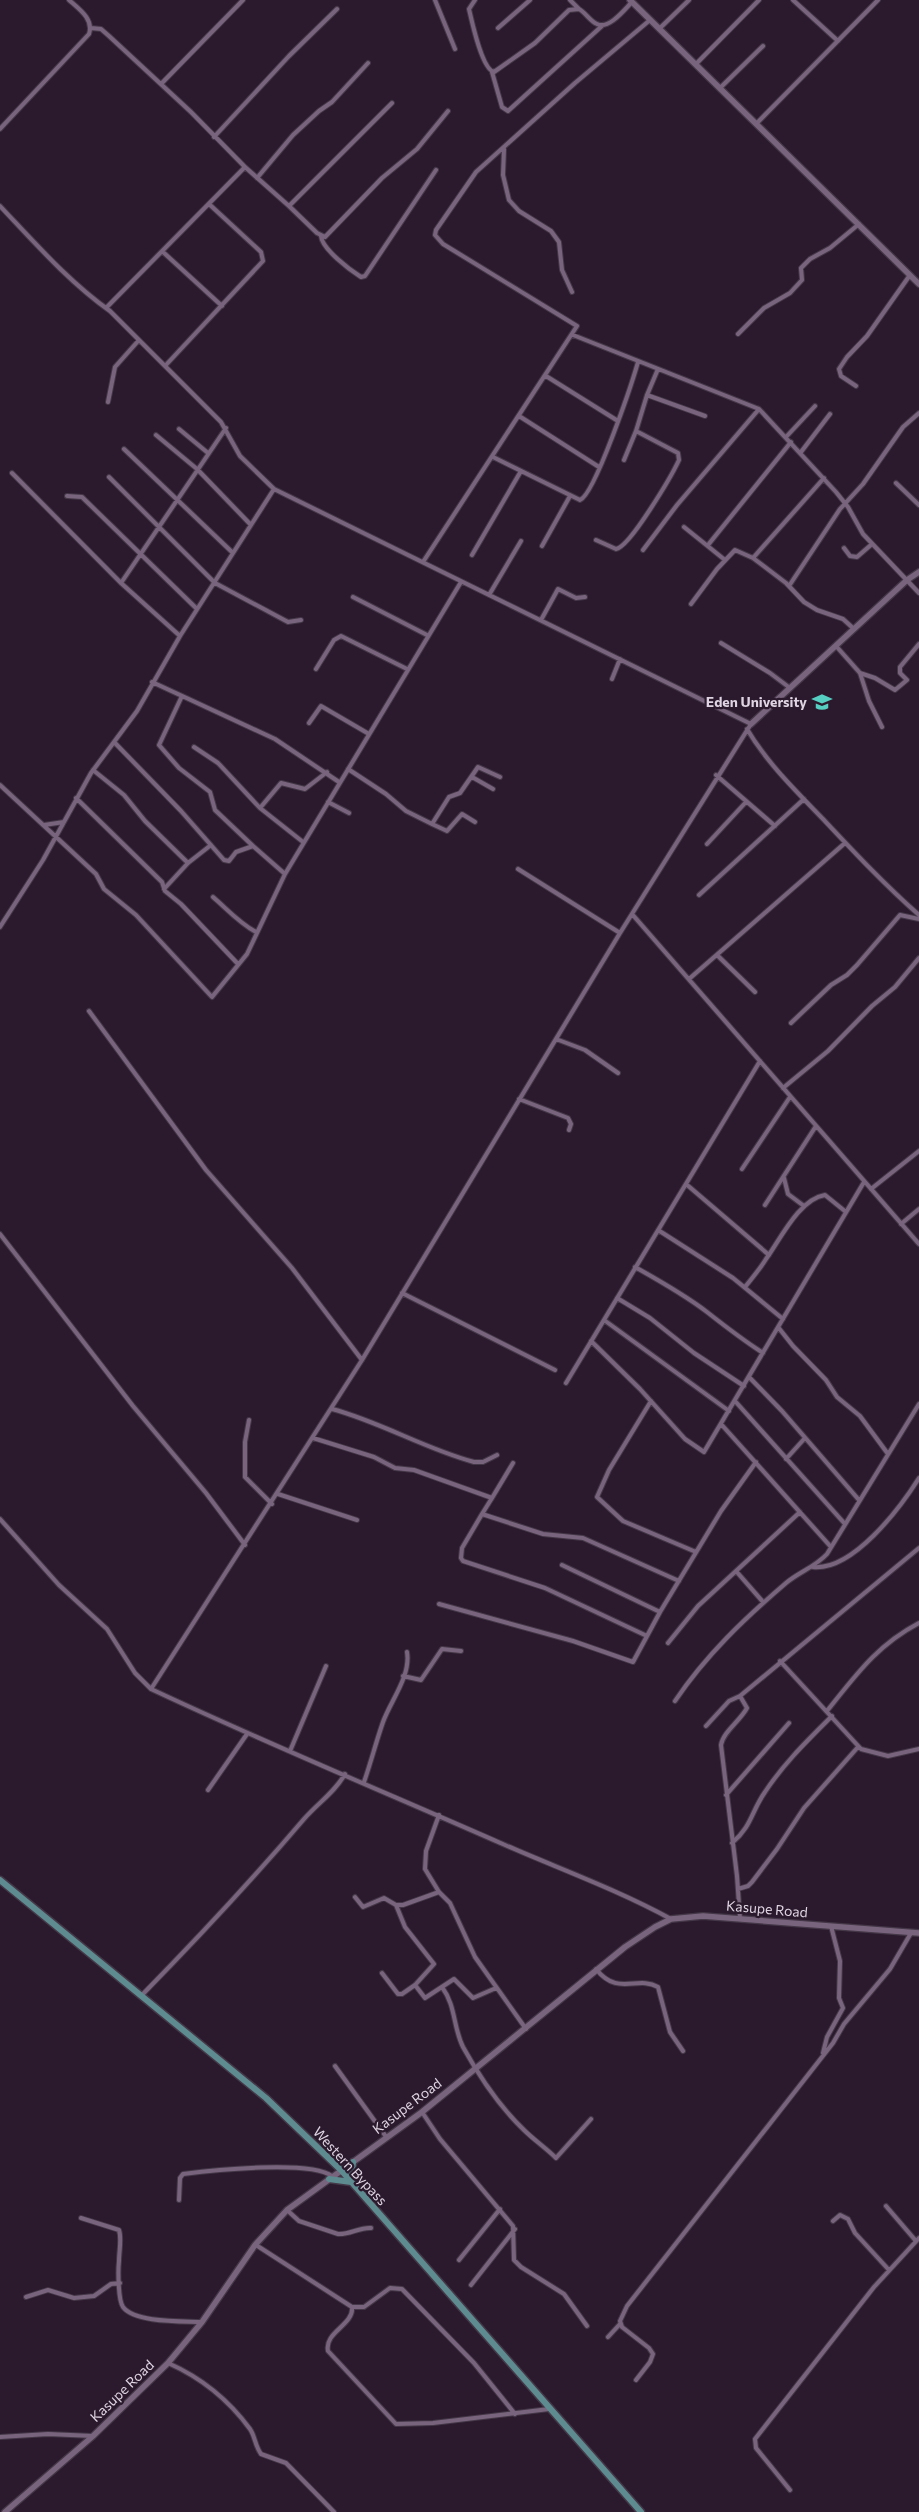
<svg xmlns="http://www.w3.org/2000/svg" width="919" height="2512" font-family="Commissioner,sans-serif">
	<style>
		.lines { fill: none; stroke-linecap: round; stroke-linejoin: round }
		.street-casing { stroke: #443747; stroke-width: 6 }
		.secondary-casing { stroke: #443747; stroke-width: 8 }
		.primary-casing { stroke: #443747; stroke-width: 9 }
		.street { stroke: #79647d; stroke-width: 4 }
		.secondary { stroke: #79647d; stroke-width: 5.5 }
		.primary { stroke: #5d8b90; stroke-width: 6 }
		.labels { text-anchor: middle; stroke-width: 4.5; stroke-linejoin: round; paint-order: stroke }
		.poi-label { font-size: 14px; font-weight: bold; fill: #dfd4e1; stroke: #2b1a2e; text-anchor: end }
		.street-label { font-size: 14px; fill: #dfd4e1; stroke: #2b1a2e }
	</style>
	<rect width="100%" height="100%" fill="#2b1a2e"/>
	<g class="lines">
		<defs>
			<path id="street" d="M 435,0 L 455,49
				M 475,0 L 469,9 C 472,22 482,69 494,72 L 535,43 L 569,10 L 579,9 C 586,13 590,21 597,24 C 609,30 625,9 632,2
				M 570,0 L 579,9
				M 793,0 L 838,41
				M 91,28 L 101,29 L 109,36 L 191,112 L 245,167 L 106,308
				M 498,28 L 530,0
				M 659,29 L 689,0
				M 696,64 L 759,0
				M 492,72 L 502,107 L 508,111 L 603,25
				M 161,84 L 243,0
				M 720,88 L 763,46
				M 756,124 L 878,0
				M 0,129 L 89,34 C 94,19 79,9 69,0
				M 214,137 L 289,56 L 337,9
				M 504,149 L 503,175 L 509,200 L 519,211 L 551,231 L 559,242 L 562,270 L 572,292
				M 245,167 L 289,206 L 392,103
				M 257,178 L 293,135 L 319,111 L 332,102 L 368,63
				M 0,206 C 35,243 69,282 110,311 L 221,422 L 240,456 L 274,489 L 751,724 L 620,933 L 362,1360 L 151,1689 C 268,1744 387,1793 505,1845 C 560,1869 618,1890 671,1919
				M 289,206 L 317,233 L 325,237 L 382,178 L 417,149 L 448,111
				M 321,236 C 322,249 350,270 361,277 L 365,276 L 436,170
				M 163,252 L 222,306
				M 738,334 L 764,308 L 790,293 L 802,280 L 801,268 L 810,259 L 830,248 L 859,224
				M 573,335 L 759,409 L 836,492 L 848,507 L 863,534 L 919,593
				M 165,366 L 263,261 L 261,252 L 209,204
				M 546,376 L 618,421
				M 856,386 L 841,376 L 839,369 L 847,357 L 867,336 L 910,275
				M 647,395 L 705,416
				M 108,402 L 115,367 L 139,340
				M 519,416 L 599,467
				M 179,429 L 208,453
				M 156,435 L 197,469 L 251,525
				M 786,437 L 815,406
				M 124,449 L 233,553
				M 801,452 L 830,414
				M 493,457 L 580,500 C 595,494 632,383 638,362
				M 624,460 L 636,431
				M 12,473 L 121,583 L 180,636
				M 109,477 L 215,583 L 288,622 L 301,620
				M 824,478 L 753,558 L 786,583 L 804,602 L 817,610 L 843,619 L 854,629
				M 896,483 L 919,505
				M 67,496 L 82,497 L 197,609
				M 684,527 L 725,560
				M 596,540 L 616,549 C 630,547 672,475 679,460 L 678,453 L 636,431 L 647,395 L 658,369
				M 708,545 L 791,442
				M 542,546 L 570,496
				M 844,548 L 850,556 L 857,557 L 872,544
				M 643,550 L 677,505 L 759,409
				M 472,555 L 521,471
				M 423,562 L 577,326 L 443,244 L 435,235 L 436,230 L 476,172 L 575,83 L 650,20
				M 121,583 L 226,428
				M 789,586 L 840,509 L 863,484 L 903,427 L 919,413
				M 489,595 L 521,541
				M 353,597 L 427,635
				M 691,604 L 717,569 L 735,550 L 753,558
				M 541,620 L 558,589 L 576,598 L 585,597
				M 721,643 L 770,673 L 790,688
				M 836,646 L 860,673 L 869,701 L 882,727
				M 316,669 L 334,640 L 341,636 L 407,669
				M 860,673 L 875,678 L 895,690 L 907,680 L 900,673 L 900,667 L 919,644
				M 612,679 L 620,659
				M 152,682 L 275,739 L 339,782
				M 182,696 L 159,745 L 179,768 L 210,792 L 215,810 L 253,846
				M 309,723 L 321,706 L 369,734
				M 747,729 C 767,763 796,791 824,820 C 855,853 885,885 919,915
				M 115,743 L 181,811 L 224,860 L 229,861 L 236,852 L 253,846 L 285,874
				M 194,747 L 218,763 L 260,808 L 303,842
				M 348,769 L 386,794 L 406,811 L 432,824 L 449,797 L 460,793 L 478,767 L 500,777
				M 93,770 L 124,795 L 145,821 L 188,863
				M 716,775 L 775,826
				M 472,777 L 493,789
				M 0,785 L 96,874 L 104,889 L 136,915 L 212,997 L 247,954 L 285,874 L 461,582
				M 76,798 L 162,882 L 165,891 L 181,904 L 238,964
				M 328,802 L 349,813
				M 260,808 L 281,783 L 305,789 L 327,772
				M 432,824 L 447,831 L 462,814 L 475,822
				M 44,825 L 64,822
				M 707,844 L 746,802
				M 518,869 L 620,933
				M 164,889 L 188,863 L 211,845
				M 699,895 L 804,799
				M 213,897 C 227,909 239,923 256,932
				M 632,914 L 919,1244
				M 0,927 L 43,860 L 91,773 L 137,711 L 180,636 L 274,489
				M 717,955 L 755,992
				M 689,979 L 845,843
				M 89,1011 L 206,1170 L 292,1268 L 362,1360
				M 791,1023 L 831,985 L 847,975 L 857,965 L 900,915 L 919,919
				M 556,1039 L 585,1050 L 618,1073
				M 783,1088 L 828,1051 L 872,1006 L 895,987 L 919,958
				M 519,1099 L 568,1118 L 571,1124 L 569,1130
				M 742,1169 L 790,1097
				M 784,1178 L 788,1194 L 804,1206
				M 686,1184 L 769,1255
				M 871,1189 L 919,1151
				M 765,1205 L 816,1126
				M 901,1224 L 919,1209
				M 658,1230 L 733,1278 L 783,1319
				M 0,1234 L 133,1406 L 206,1493 L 245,1545
				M 635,1267 C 660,1281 685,1295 707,1312 C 726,1327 743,1340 763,1353
				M 745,1287 C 752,1278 760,1269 766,1259 C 780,1240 799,1199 825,1195 L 846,1212
				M 402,1293 L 555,1370
				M 617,1298 L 650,1318 L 694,1353 L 744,1386
				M 604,1320 L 729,1411
				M 778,1327 L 793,1346 L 826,1380 L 837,1397 L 860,1416 L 888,1454
				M 591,1341 L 640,1389 L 685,1439 L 704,1452 L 864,1182
				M 749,1377 L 782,1411 L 859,1500
				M 566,1383 L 760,1061
				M 651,1401 L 609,1470 L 597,1497 L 623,1521 L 696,1552
				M 735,1401 L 845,1524
				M 332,1409 C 381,1422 425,1449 474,1462 L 483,1462 L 497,1455
				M 249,1420 L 245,1442 L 245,1477 L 272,1504
				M 721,1424 L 831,1547
				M 313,1438 L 374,1457 L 395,1468 L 414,1470 L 492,1498 L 513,1463
				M 786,1459 L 805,1438
				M 278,1494 L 357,1520
				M 492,1498 L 482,1514 L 543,1534 L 583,1538 L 679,1581
				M 482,1514 L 462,1548 L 461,1558 L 463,1561 L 545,1588 L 647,1636
				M 0,1519 L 59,1585 L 107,1629 L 135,1673 L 151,1689
				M 562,1565 L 660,1612
				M 813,1567 C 853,1571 900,1508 919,1478
				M 736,1571 L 763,1602
				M 439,1604 L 573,1641 L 633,1662 L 660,1612 L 721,1511 L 756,1462
				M 668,1643 L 698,1606 L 800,1512
				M 780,1661 L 861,1749 L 888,1756 L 919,1749
				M 403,1676 L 421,1680 L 442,1649 L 461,1651
				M 740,1696 L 747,1708 C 740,1721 723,1732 721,1745 L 737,1876 L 740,1919
				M 675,1701 C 706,1655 744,1619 786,1583 C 799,1572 815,1567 827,1554 L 919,1404
				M 827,1711 C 856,1675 877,1645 919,1623
				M 706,1726 L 729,1701 L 740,1696 L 919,1548
				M 290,1751 L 326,1666
				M 364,1782 C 371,1762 376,1742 383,1722 C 391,1700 411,1676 407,1652
				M 208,1790 L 247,1734
				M 726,1795 L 789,1723
				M 439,1815 L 426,1851 L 425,1869 L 439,1892 L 450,1903 L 475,1957 L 526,2029
				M 732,1843 C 752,1826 751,1812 765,1792 C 784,1763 808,1740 832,1716
				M 738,1889 L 748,1886 L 752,1882 L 777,1849 L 804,1808 L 858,1747
				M 355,1897 L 363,1907 L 384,1898 L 396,1905 L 405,1927 L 434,1964 L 415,1985 L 402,1994 L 398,1994 L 382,1973
				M 396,1905 L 403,1905 L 439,1892
				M 596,1969 C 618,1997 637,1975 658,1987 L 670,2032 L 683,2051
				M 415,1985 L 425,1998 L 454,1979 L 473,1998 L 496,1988
				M 442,1987 C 456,2006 453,2027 463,2047 C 479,2076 501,2108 524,2130 C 534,2140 546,2148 556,2158 L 591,2119
				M 141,1996 C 197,1939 252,1880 304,1819 C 318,1803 335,1792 345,1774
				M 823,2053 L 827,2037 L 843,2008 L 839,1998 L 840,1961 L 831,1926
				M 335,2066 L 387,2138
				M 422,2112 L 440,2139 L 513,2226 L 514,2260 L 521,2267 L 564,2294 L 587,2326
				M 179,2200 L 180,2178 L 183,2174 C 213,2170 310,2160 332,2176
				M 886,2206 L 916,2241
				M 287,2210 L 299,2221 L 338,2234 C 349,2235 360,2227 371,2228
				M 81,2218 L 119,2230 C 122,2239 119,2251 119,2261 C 118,2270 118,2300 123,2307 C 135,2323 183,2321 202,2322
				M 833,2221 L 840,2215 L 848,2219 L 855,2233 L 889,2270
				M 256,2245 L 352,2307 L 364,2307 L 390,2288 L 402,2289 L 474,2363 L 515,2414
				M 459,2260 L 500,2209
				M 471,2285 L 515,2229
				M 26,2297 L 48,2290 L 74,2298 L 94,2296 L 111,2284 L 120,2283
				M 352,2307 C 354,2325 324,2332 328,2351 L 396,2424 L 433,2423 L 549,2409
				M 608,2337 L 620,2324
				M 168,2363 C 202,2378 228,2399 250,2429 C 255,2436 255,2446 261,2454 L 286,2463 L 334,2512
				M 636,2380 L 650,2362 L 653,2354 L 649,2348 L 622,2327 L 620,2321 L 627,2306 L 833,2043 L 844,2024 L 890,1969 L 911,1933
				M 0,2437 L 48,2434 L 93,2436
				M 790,2490 L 756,2448 L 755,2439 L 874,2287 L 919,2238"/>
			<path id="secondary" d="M 630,0 L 919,284
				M 751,724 L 907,580 L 919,572
				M 5,2512 L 93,2436 L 168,2363 L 202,2322 L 255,2245 L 287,2210 L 422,2112 L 625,1947 L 655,1927 L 671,1919 L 703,1916 L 919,1933"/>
			<path id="primary" d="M 0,1880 L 266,2098 L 341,2170 L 641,2512
				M 329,2179 L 351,2182 L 353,2162"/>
		</defs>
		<!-- street casing -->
		<use href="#street" class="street-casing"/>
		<!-- secondary casing -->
		<use href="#secondary" class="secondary-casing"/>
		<!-- primary casing -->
		<use href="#primary" class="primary-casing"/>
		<!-- street -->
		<use href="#street" class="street"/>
		<!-- secondary -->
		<use href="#secondary" class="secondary"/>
		<!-- primary -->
		<use href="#primary" class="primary"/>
	</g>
	<!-- icons -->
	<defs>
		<symbol id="university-bare" viewBox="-9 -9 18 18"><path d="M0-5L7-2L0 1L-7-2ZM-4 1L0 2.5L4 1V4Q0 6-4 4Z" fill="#57cec2" stroke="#2b1a2e" stroke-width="2.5" paint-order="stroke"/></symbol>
	</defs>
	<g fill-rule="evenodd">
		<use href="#university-bare" x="808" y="688" width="28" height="28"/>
	</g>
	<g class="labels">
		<!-- poi labels -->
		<g class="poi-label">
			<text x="807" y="707">Eden University</text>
		</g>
		<!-- street labels -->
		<g class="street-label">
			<text transform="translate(767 1909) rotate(5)" y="5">Kasupe Road</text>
			<text transform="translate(407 2106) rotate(-37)" y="5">Kasupe Road</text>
			<text transform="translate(350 2166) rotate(47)" y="5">Western Bypass</text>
			<text transform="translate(122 2391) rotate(-44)" y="5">Kasupe Road</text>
		</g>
	</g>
</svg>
